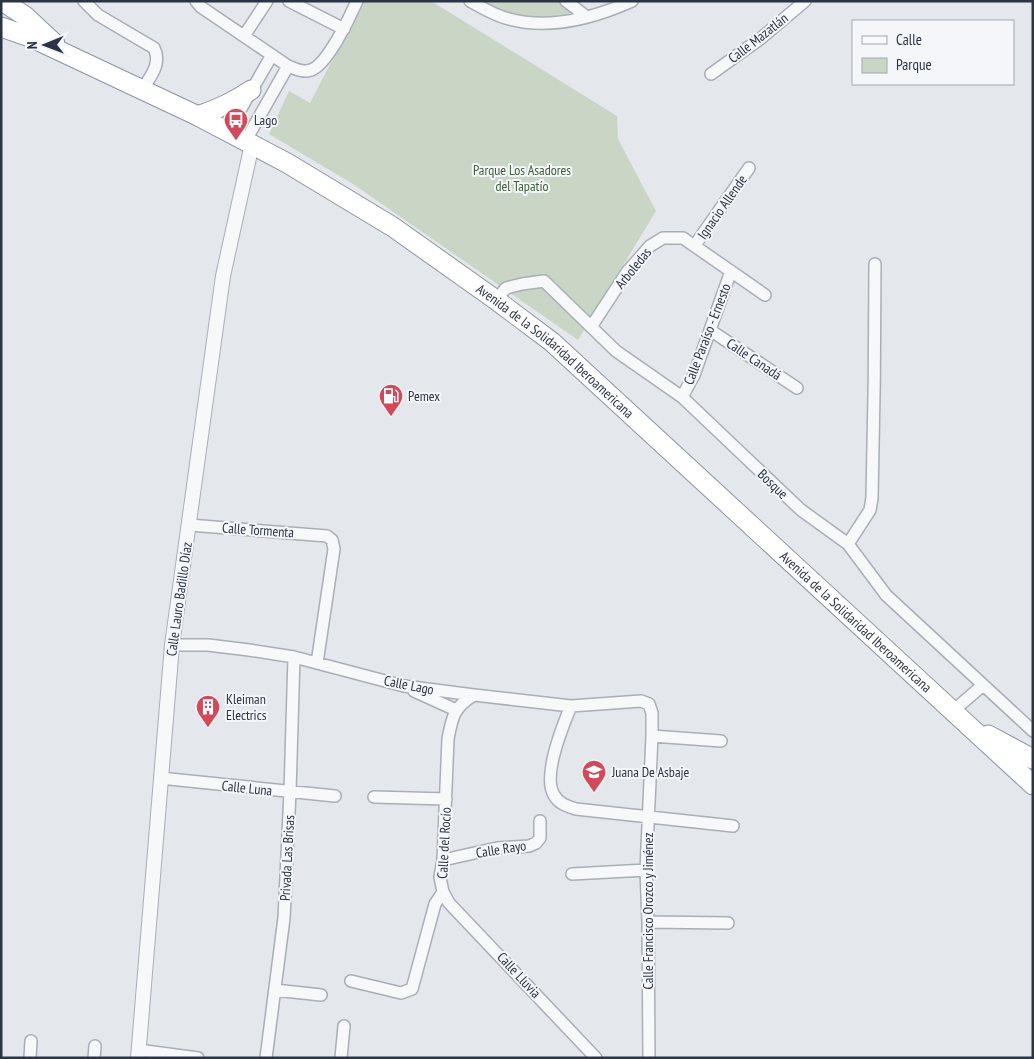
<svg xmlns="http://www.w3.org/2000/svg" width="1034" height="1059" font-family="'PT Sans Narrow',sans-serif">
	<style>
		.green { fill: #c9d6c5 }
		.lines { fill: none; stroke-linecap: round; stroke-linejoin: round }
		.minor-casing { stroke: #a9aeb7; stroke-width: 14 }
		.tertiary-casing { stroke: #a9aeb7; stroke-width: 16 }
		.trunk-casing { stroke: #8b94a3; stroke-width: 21 }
		.minor { stroke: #f7f8fa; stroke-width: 11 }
		.tertiary { stroke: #f7f8fa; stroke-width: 14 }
		.trunk { stroke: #fff; stroke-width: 19 }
		.labels { text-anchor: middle; stroke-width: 4; stroke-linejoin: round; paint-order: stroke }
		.street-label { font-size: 14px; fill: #2b3445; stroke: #f4f6f9 }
		.poi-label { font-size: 14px; fill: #2b3445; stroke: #f4f6f9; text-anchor: start }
		.park-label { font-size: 14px; fill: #3f6138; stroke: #f4f6f9 }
	</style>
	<rect width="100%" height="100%" fill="#e4e7ec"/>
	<!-- green -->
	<path class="green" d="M 363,1 L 431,1 L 617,116 L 618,139 L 656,211 L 578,340 L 353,184 L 269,134 L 289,91 L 310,103 Z
		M 473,1 L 559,1 L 579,19 L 508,19 Z"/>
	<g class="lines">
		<defs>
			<path id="minor" d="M 84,1 L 98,15 L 154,48 C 162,64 150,77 142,90
				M 196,1 L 201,7 L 288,66 C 296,69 303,73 311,70 C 327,65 350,17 357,1
				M 289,1 L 344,29
				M 470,1 C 482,8 496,16 509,19 C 550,30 594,18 632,1
				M 566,1 L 587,17
				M 244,36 L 267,1
				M 711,74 L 760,39 L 805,1
				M 228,131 L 272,55
				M 246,140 L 288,66
				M 695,245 L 749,168
				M 496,300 L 506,288 L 522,284 L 544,281 L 616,351 L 682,397 L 801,510 L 848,544 L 886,595 L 1033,731
				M 591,327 L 627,272 L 650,246 L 663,238 L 683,238 L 765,295
				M 710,330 L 797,388
				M 682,397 L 694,375 L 731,271
				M 189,525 L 327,536 L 332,540 L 334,549 L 317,663
				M 848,544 L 870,510 L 872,498 C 874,420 875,342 875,264
				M 172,645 L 208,645 L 249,650 L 294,657 L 404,686 L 474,695 L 571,706 L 641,701 L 649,704 L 652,713 L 652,736 L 646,870 L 648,922 L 649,1058
				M 414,691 L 456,710
				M 571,706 C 563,725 542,776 554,795 C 559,804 567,806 576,809 L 733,826
				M 952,712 L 983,685
				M 652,736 L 721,741
				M 160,778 L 335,796
				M 374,797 L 446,799
				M 443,860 L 497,848 L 529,846 L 536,843 L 540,838 L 540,821
				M 572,874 L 646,870
				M 443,892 L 449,903 L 596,1058
				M 648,922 L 728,923
				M 351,981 L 401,993 L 412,989 L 435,904 L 443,892 L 440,877 L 443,860 L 448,739 C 452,717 454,707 474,695
				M 275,990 L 321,995
				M 138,1050 L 198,1058
				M 30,1058 L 31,1041
				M 94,1058 L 95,1046
				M 266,1058 L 284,918 L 290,792 L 294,657
				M 341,1058 L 344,1026"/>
			<path id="tertiary" d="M 138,1058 L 172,645 L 223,276 L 252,144"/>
			<g id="trunk">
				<path d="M 2,1 L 25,16 L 55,44"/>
				<path id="s1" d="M 1,27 L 30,37 L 198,116 L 287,163 L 393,227 L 496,300 L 552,342 L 1033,785"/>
				<path d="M 198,116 C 218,109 234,102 251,90"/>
				<path d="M 988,735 L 1033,759"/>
			</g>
		</defs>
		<!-- minor casing -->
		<use href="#minor" class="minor-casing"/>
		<!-- tertiary casing -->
		<use href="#tertiary" class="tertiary-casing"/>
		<!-- trunk casing -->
		<use href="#trunk" class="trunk-casing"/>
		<!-- minor -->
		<use href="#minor" class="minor"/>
		<!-- tertiary -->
		<use href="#tertiary" class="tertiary"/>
		<!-- trunk -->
		<use href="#trunk" class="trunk"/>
	</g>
	<!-- icons -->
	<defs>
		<symbol id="bus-pin" viewBox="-11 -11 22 30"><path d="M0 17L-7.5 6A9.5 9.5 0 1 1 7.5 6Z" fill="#d1495b" stroke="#f4f6f9"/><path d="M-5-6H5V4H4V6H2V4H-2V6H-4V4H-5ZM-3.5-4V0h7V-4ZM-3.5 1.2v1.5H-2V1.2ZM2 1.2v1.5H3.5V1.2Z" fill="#fff"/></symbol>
		<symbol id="fuel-pin" viewBox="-11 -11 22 30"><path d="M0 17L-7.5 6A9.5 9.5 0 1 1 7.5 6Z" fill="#d1495b" stroke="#f4f6f9"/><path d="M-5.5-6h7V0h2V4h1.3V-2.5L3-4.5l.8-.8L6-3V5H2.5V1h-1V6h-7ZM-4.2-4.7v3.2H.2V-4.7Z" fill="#fff"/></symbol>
		<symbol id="building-pin" viewBox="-11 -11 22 30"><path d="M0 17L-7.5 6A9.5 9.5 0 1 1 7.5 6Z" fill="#d1495b" stroke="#f4f6f9"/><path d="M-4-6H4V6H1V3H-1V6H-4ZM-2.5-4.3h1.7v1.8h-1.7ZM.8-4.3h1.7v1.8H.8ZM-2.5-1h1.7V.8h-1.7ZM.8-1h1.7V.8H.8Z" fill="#fff"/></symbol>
		<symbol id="school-pin" viewBox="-11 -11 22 30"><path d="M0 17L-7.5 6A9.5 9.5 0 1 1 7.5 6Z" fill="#d1495b" stroke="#f4f6f9"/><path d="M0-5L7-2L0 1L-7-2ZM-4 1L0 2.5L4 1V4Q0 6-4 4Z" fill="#fff"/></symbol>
	</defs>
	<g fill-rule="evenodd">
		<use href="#bus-pin" x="222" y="106" width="28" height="38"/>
		<use href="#fuel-pin" x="377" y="382" width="28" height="38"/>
		<use href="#building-pin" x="194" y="693" width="28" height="38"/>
		<use href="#school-pin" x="580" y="758" width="28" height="38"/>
	</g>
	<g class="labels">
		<!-- street labels -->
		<g class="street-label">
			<text transform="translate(758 38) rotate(-38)" y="5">Calle Mazatlán</text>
			<text transform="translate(722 207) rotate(-55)" y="5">Ignacio Allende</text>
			<text transform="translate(633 268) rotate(-51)" y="5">Arboledas</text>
			<text transform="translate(707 334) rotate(-69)" y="5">Calle Paraíso - Ernesto</text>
			<text dy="5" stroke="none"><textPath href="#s1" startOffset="645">Avenida de la Solidaridad Iberoamericana</textPath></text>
			<text transform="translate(754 359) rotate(34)" y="5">Calle Canadá</text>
			<text transform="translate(773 484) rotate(44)" y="5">Bosque</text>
			<text transform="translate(258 530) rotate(4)" y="5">Calle Tormenta</text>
			<text transform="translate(179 599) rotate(-82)" y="5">Calle Lauro Badillo Díaz</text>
			<text dy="5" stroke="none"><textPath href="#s1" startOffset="1050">Avenida de la Solidaridad Iberoamericana</textPath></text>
			<text transform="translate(409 685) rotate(11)" y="5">Calle Lago</text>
			<text transform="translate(247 788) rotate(6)" y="5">Calle Luna</text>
			<text transform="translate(444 843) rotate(-87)" y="5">Calle del Rocío</text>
			<text transform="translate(501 849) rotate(-9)" y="5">Calle Rayo</text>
			<text transform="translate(287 858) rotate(-87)" y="5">Privada Las Brisas</text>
			<text transform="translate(648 911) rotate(-90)" y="5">Calle Francisco Orozco y Jiménez</text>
			<text transform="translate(519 975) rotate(47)" y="5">Calle Lluvia</text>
		</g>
		<!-- poi labels -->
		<g class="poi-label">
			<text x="254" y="125">Lago</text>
			<text x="408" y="401">Pemex</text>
			<text x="226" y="704">Kleiman<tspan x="226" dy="16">Electrics</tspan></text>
			<text x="612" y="777">Juana De Asbaje</text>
		</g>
		<!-- park labels -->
		<g class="park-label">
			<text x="522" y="175">Parque Los Asadores<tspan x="522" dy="16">del Tapatío</tspan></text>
		</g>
	</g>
	<!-- border -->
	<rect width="1034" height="1059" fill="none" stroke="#2b3445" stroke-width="5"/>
	<!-- legend -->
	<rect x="852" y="20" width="162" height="65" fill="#f4f6f9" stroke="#a4a8b1"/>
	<rect x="862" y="36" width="25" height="8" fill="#f7f8fa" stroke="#a4a8b1"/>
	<text x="896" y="45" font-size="15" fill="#2b3445">Calle</text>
	<rect x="862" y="58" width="25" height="15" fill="#c9d6c5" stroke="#a4a8b1"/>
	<text x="896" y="70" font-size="15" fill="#2b3445">Parque</text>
	<!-- north arrow -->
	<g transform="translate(45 45) rotate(269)" stroke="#f4f6f9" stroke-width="4" paint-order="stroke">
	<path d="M0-4L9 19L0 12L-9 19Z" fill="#2b3445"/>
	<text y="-8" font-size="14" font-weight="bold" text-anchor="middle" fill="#2b3445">N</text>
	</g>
</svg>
